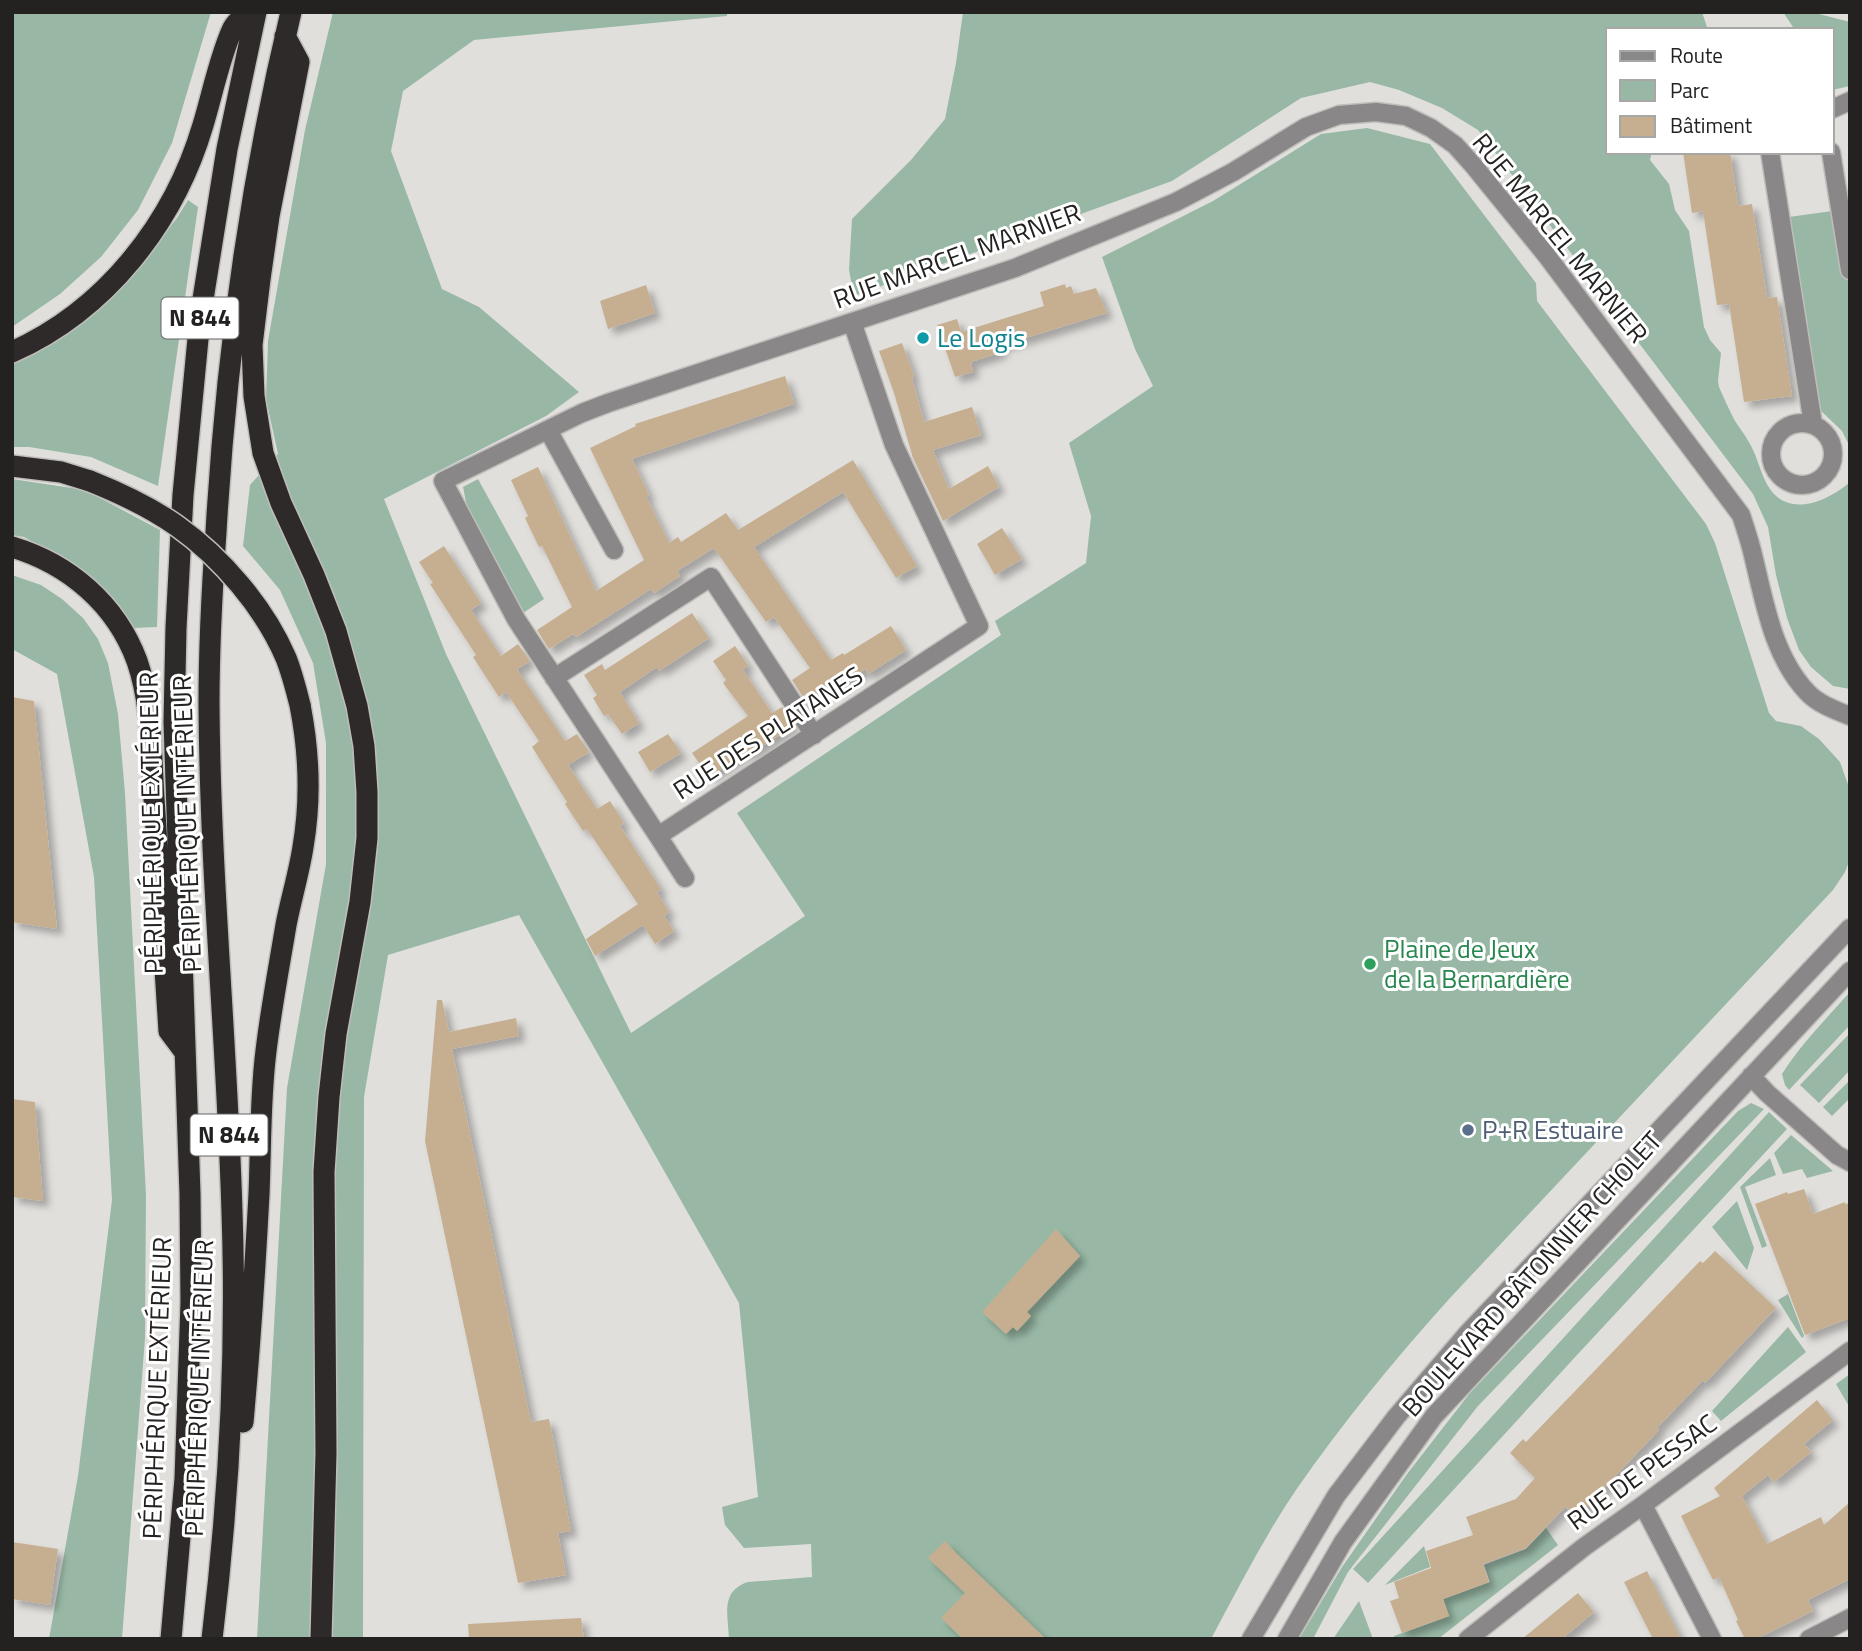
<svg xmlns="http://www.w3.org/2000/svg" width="1862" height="1651" font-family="'Titillium Web',sans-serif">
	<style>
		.green { fill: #98b8a5 }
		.building { fill: #c6af91; filter: url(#shadow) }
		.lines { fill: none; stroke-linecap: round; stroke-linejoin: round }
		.minor-casing { stroke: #bfbdba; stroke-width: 21 }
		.highway-casing { stroke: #bfbdba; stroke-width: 24 }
		.minor { stroke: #898787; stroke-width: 18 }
		.highway { stroke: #2d2a29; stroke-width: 21 }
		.highway-bridge-casing { stroke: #bfbdba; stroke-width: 24; stroke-linecap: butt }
		.highway-bridge { stroke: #2d2a29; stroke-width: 21 }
		.culture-dot { fill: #0f9aa8; stroke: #fff; stroke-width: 2.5 }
		.leisure-dot { fill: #2e9e5b; stroke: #fff; stroke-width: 2.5 }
		.service-dot { fill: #5c6f8a; stroke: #fff; stroke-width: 2.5 }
		.labels { text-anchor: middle; stroke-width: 6; stroke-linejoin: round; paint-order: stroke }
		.shield { fill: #fff; stroke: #656464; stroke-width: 2 }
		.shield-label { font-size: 24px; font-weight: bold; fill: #232221 }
		.street-label { font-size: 26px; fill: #232221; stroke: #fff }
		.culture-label { font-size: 26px; fill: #0d838f; stroke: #fff; text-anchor: start }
		.leisure-label { font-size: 26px; fill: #27864d; stroke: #fff; text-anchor: start }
		.service-label { font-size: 26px; fill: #4e5e75; stroke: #fff; text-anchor: start }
	</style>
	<defs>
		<filter id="shadow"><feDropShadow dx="6" dy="6" stdDeviation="3.5" flood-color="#0004"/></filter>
	</defs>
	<rect width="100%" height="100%" fill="#e1dfdc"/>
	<!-- green -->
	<path class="green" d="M 12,12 L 211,12 L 172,143 L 138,210 L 101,257 L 60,294 L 12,327 Z
		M 333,12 L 727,12 L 727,16 L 474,40 L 403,91 L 391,151 L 442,289 L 479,307 L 579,392 L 546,416 L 384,499 L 446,654 L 631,1033 L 805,916 L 737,813 L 1001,635 L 995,621 L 1086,563 L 1091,516 L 1069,443 L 1153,386 L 1135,349 L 1102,257 L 1213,201 L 1321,134 L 1367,128 L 1430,144 L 1536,283 L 1537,301 L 1706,524 L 1715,543 L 1769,713 L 1776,721 L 1801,726 L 1819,739 L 1840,762 L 1850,790 L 1850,859 L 1845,872 L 1833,890 L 1450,1298 C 1395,1359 1343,1422 1296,1490 C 1264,1537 1238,1589 1211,1639 L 729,1639 C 728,1615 720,1591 748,1582 L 812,1577 L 811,1544 L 744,1548 L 725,1525 L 722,1507 L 758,1497 L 739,1303 L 519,915 L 388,955 L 364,1097 L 363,1639 L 257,1639 L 287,1088 L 326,864 L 326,743 L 313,663 L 280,590 L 243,546 L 250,485 L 278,454 L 266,399 L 268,341 L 305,130 Z
		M 963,12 L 1702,12 L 1708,30 L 1608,30 L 1608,152 L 1652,152 L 1650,160 L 1669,184 L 1675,210 L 1689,231 L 1704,327 L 1710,340 L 1721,353 L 1718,381 L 1719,387 C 1724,398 1729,410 1735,421 C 1740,429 1746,436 1750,444 C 1758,458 1761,476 1770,489 C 1790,518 1828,501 1850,482 L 1850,689 L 1833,686 L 1811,667 L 1799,650 L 1787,618 L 1776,575 L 1768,527 L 1753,494 L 1478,130 L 1442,108 L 1399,90 L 1370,82 L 1301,98 L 1172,181 L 854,296 L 849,270 L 852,219 L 911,160 L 945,119 L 956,63 Z
		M 1783,12 L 1811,12 L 1850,22 L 1850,86 L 1832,90 L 1832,30 L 1795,30 Z
		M 188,200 L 198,207 L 158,486 L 91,457 L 29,447 L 12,447 L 12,363 L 56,342 L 93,314 L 149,254 L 177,218 Z
		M 1839,210 L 1850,270 L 1850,447 L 1842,431 L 1818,408 L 1789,217 Z
		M 12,479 L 85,490 L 160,530 L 157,627 L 133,628 L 76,565 L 24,537 L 12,535 Z
		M 478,479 L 544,599 L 523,613 L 467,507 L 463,487 Z
		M 12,575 L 41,585 L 62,599 L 83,618 L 98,639 L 108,663 L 118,714 L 125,793 L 146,1195 L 145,1338 L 122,1639 L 49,1639 L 78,1476 L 112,1200 L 94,877 L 57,674 L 12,649 Z
		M 1850,992 L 1850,1025 L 1789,1090 L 1785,1085 L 1782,1074 C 1801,1044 1826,1019 1850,992 Z
		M 1850,1033 L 1850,1070 L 1819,1103 L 1800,1085 Z
		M 1850,1080 L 1850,1098 L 1832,1116 L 1823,1107 Z
		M 1751,1103 L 1764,1109 L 1478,1406 L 1348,1572 L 1313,1639 L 1299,1639 L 1342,1567 L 1407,1474 L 1470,1393 L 1738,1111 Z
		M 1769,1112 L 1787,1129 L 1577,1355 L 1368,1583 L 1353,1569 Z
		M 1791,1135 L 1833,1171 L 1807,1178 L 1802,1169 L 1783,1174 L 1774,1153 Z
		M 1770,1158 L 1776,1175 L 1745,1187 L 1767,1246 L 1762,1248 L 1740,1187 Z
		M 1737,1201 L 1754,1248 L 1747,1270 L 1712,1227 Z
		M 1788,1294 L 1804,1336 L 1802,1338 L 1778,1300 Z
		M 1788,1327 L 1806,1352 L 1721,1421 L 1712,1411 Z
		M 1850,1374 L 1850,1408 L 1836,1384 Z
		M 1546,1528 L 1558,1545 L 1438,1639 L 1395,1639 L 1394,1636 L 1449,1616 L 1443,1599 L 1490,1582 L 1484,1565 L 1526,1549 Z
		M 1424,1546 L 1430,1567 L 1385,1585 Z
		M 1359,1601 L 1373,1639 L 1333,1639 Z"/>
	<!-- building -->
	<path class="building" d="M 1683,152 L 1730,152 L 1738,206 L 1752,204 L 1767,298 L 1777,297 L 1792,396 L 1744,402 L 1729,304 L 1717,305 L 1703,211 L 1692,213 Z
		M 1065,284 L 1066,288 L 1071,286 L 1074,294 L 1096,288 L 1107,313 L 1000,346 L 1002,352 L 971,362 L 973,372 L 955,377 L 937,325 L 957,319 L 961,332 L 1044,306 L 1040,292 Z
		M 646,285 L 655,313 L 608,329 L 600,301 Z
		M 902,343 L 914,376 L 912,378 L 924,422 L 972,407 L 981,435 L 933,450 L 949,489 L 988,466 L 999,487 L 943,521 L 913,458 L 894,393 L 879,351 Z
		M 785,376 L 794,404 L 632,459 L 649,495 L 646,496 L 669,543 L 678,537 L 681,542 L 726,513 L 738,530 L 853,460 L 917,566 L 896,578 L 843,492 L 754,547 L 831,660 L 843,653 L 844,655 L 891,626 L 906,650 L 868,674 L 865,669 L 837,688 L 833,681 L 805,700 L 792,680 L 810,668 L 774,617 L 766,622 L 714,548 L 677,571 L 680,576 L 654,593 L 651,589 L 576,637 L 573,634 L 549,649 L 537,630 L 572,607 L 542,546 L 539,547 L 525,518 L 528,516 L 511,480 L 538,467 L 596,591 L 644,560 L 590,448 L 636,426 L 635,424 Z
		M 1002,528 L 1022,559 L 995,575 L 977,544 Z
		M 444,546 L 481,603 L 471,610 L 501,656 L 518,644 L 530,661 L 517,669 L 565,741 L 577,734 L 589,752 L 568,765 L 597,809 L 610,801 L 624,823 L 620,826 L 661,889 L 657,892 L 669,912 L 664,916 L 674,931 L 655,944 L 643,925 L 595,956 L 586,939 L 638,904 L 587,829 L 583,831 L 565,804 L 567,802 L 532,747 L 539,741 L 506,692 L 499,697 L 473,657 L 476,655 L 430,584 L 433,583 L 419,562 Z
		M 692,613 L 709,638 L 659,671 L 657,667 L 620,692 L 639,723 L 622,734 L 608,714 L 604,716 L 593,698 L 597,695 L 584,675 L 602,664 L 605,670 Z
		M 735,646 L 748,665 L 743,670 L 772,713 L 782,707 L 794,725 L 749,755 L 747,752 L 709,777 L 692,753 L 748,716 L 723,683 L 726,680 L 713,661 Z
		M 12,697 L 34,701 L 57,929 L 12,922 Z
		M 668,734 L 681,753 L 650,772 L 638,752 Z
		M 437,1000 L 442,1000 L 449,1032 L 516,1018 L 519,1036 L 452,1049 L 531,1422 L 549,1419 L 571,1531 L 558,1533 L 566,1575 L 518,1583 L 425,1141 Z
		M 12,1099 L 35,1102 L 43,1201 L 12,1197 Z
		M 1804,1189 L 1813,1214 L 1845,1202 L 1845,1204 L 1850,1203 L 1850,1318 L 1805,1335 L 1755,1204 L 1787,1192 L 1788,1194 Z
		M 1056,1229 L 1080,1256 L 1027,1312 L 1031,1316 L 1017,1331 L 1013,1327 L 1006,1334 L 982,1312 Z
		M 1715,1251 L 1776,1308 L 1705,1383 L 1703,1380 L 1677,1407 L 1657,1428 L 1659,1430 L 1576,1517 L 1565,1507 L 1526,1548 L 1483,1564 L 1489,1582 L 1443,1599 L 1449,1616 L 1402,1633 L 1390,1601 L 1399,1598 L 1394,1582 L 1431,1568 L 1426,1551 L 1473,1535 L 1466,1517 L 1516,1499 L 1535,1478 L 1510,1453 L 1523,1439 L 1526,1442 L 1700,1261 L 1703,1263 Z
		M 1817,1400 L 1833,1420 L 1804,1444 L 1811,1452 L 1774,1482 L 1768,1475 L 1742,1496 L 1767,1544 L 1821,1517 L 1824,1525 L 1850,1502 L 1850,1579 L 1808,1600 L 1813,1611 L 1756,1639 L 1745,1639 L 1736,1621 L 1738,1620 L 1719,1577 L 1713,1580 L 1681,1516 L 1720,1496 L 1714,1488 Z
		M 945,1541 L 957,1554 L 1046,1639 L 963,1639 L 941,1618 L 965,1593 L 928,1558 Z
		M 12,1542 L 58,1549 L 50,1605 L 12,1599 Z
		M 1647,1571 L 1681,1639 L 1653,1639 L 1624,1582 Z
		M 1578,1593 L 1594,1612 L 1562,1639 L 1522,1639 Z
		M 581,1618 L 584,1639 L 469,1639 L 468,1624 Z"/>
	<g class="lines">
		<defs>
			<path id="minor" d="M 1832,109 L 1850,101
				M 1770,152 L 1813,424
				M 1831,152 L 1850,270
				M 852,322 L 894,445 L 979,626 L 658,836 L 516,619 L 443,481 L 582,413 L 608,403 L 1015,268 L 1176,202 L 1233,172 L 1306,127 L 1339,115 L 1376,112 L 1406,116 L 1431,128 L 1455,145 L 1473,165 L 1547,256 L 1741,515 C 1745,527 1749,539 1752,551 C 1764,599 1772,655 1807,692 C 1818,704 1835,710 1850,716
				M1771 454a31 31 0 1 1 62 0a31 31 0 1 1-62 0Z
				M 548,430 L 614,550
				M 554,678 L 711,577 L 814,735
				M 658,836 L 685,878
				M 1751,1076 L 1767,1093 L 1837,1155 L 1850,1162
				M 1643,1505 L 1712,1639
				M 1251,1639 L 1336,1496 L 1396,1417 L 1466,1335 L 1850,928
				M 1287,1639 L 1343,1542 L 1434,1416 L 1850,971
				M 1468,1639 L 1584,1547 L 1643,1505 L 1850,1351
				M 1809,1639 L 1850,1618"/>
			<path id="highway" d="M 285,36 L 299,62 L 269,216 L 260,279 L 252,345 L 254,396 L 263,453 L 281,503 L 314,575 L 336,631 L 357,706 L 364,746 L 367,792 L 367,838 L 360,902 L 336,1034 L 329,1097 L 324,1172 L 326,1453 L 321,1639
				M 12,352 C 106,310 174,223 203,125 C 212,96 220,55 233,28 C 236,22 243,17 248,12
				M 12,466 L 61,472 L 90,481
				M 12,547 C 69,564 116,604 137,661 C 152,704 151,753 154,798 C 159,876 164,953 169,1031 L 184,1051
				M 243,1422 C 250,1346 255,1270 259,1194 C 261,1146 260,1098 266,1051 C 271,1009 279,967 286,925 C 291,899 299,873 303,847 C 311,800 309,751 300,705
				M 171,1639 L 185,1479 L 191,1302 L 190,1194 L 174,722 L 176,628 L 183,495 L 200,318 L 227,149 L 256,12
				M 212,1639 C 229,1498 237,1354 232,1212 C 227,1043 210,874 209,704 C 209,646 212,589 216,532 C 226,357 250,183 291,12"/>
		</defs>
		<!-- minor casing -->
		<use href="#minor" class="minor-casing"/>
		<!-- highway casing -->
		<use href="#highway" class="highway-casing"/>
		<!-- minor -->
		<use href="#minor" class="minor"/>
		<!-- highway -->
		<use href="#highway" class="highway"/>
		<defs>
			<path id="highway-bridge" d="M 90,481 C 120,493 150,507 177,526 C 222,558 264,607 286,658 C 292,673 296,689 300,705"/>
		</defs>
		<!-- highway-bridge casing -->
		<use href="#highway-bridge" class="highway-bridge-casing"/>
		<!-- highway-bridge -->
		<use href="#highway-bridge" class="highway-bridge"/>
	</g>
	<!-- markers -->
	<circle class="culture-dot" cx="923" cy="338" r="7"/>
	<circle class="leisure-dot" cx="1370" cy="964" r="7"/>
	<circle class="service-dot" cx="1468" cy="1130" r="7"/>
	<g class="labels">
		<!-- shield labels -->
		<g class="shield">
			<rect x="161.5" y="297.5" width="77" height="41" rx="5"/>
			<rect x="190.5" y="1114.5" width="77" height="41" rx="5"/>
		</g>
		<g class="shield-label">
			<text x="200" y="326">N 844</text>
			<text x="229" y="1143">N 844</text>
		</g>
		<!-- street labels -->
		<g class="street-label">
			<text transform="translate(1560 238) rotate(51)" y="9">RUE MARCEL MARNIER</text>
			<text transform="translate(957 256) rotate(-20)" y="9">RUE MARCEL MARNIER</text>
			<text transform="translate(768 733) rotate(-33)" y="9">RUE DES PLATANES</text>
			<text transform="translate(151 823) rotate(-91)" y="9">PÉRIPHÉRIQUE EXTÉRIEUR</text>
			<text transform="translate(187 824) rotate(-92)" y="9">PÉRIPHÉRIQUE INTÉRIEUR</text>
			<text transform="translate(1532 1274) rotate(-48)" y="9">BOULEVARD BÂTONNIER CHOLET</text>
			<text transform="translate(157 1388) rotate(-88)" y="9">PÉRIPHÉRIQUE EXTÉRIEUR</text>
			<text transform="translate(199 1388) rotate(-88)" y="9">PÉRIPHÉRIQUE INTÉRIEUR</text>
			<text transform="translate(1642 1472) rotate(-36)" y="9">RUE DE PESSAC</text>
		</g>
		<!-- culture labels -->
		<g class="culture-label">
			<text x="937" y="347">Le Logis</text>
		</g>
		<!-- leisure labels -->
		<g class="leisure-label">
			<text x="1384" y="958">Plaine de Jeux<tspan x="1384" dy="30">de la Bernardière</tspan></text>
		</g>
		<!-- service labels -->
		<g class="service-label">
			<text x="1482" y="1139">P+R Estuaire</text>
		</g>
	</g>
	<!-- border -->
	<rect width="1862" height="1651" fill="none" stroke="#232221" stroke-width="28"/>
	<!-- legend -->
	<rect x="1606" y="28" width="228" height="126" fill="#ffffff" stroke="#a7a7a6" stroke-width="2"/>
	<rect x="1620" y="51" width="35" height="10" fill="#898787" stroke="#a7a7a6" stroke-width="2"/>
	<text x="1670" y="63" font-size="21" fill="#232221">Route</text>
	<rect x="1620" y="80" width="35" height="21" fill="#98b8a5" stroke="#a7a7a6" stroke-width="2"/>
	<text x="1670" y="98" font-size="21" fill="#232221">Parc</text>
	<rect x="1620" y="116" width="35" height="21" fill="#c6af91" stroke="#a7a7a6" stroke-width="2"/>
	<text x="1670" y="133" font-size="21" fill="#232221">Bâtiment</text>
</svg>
